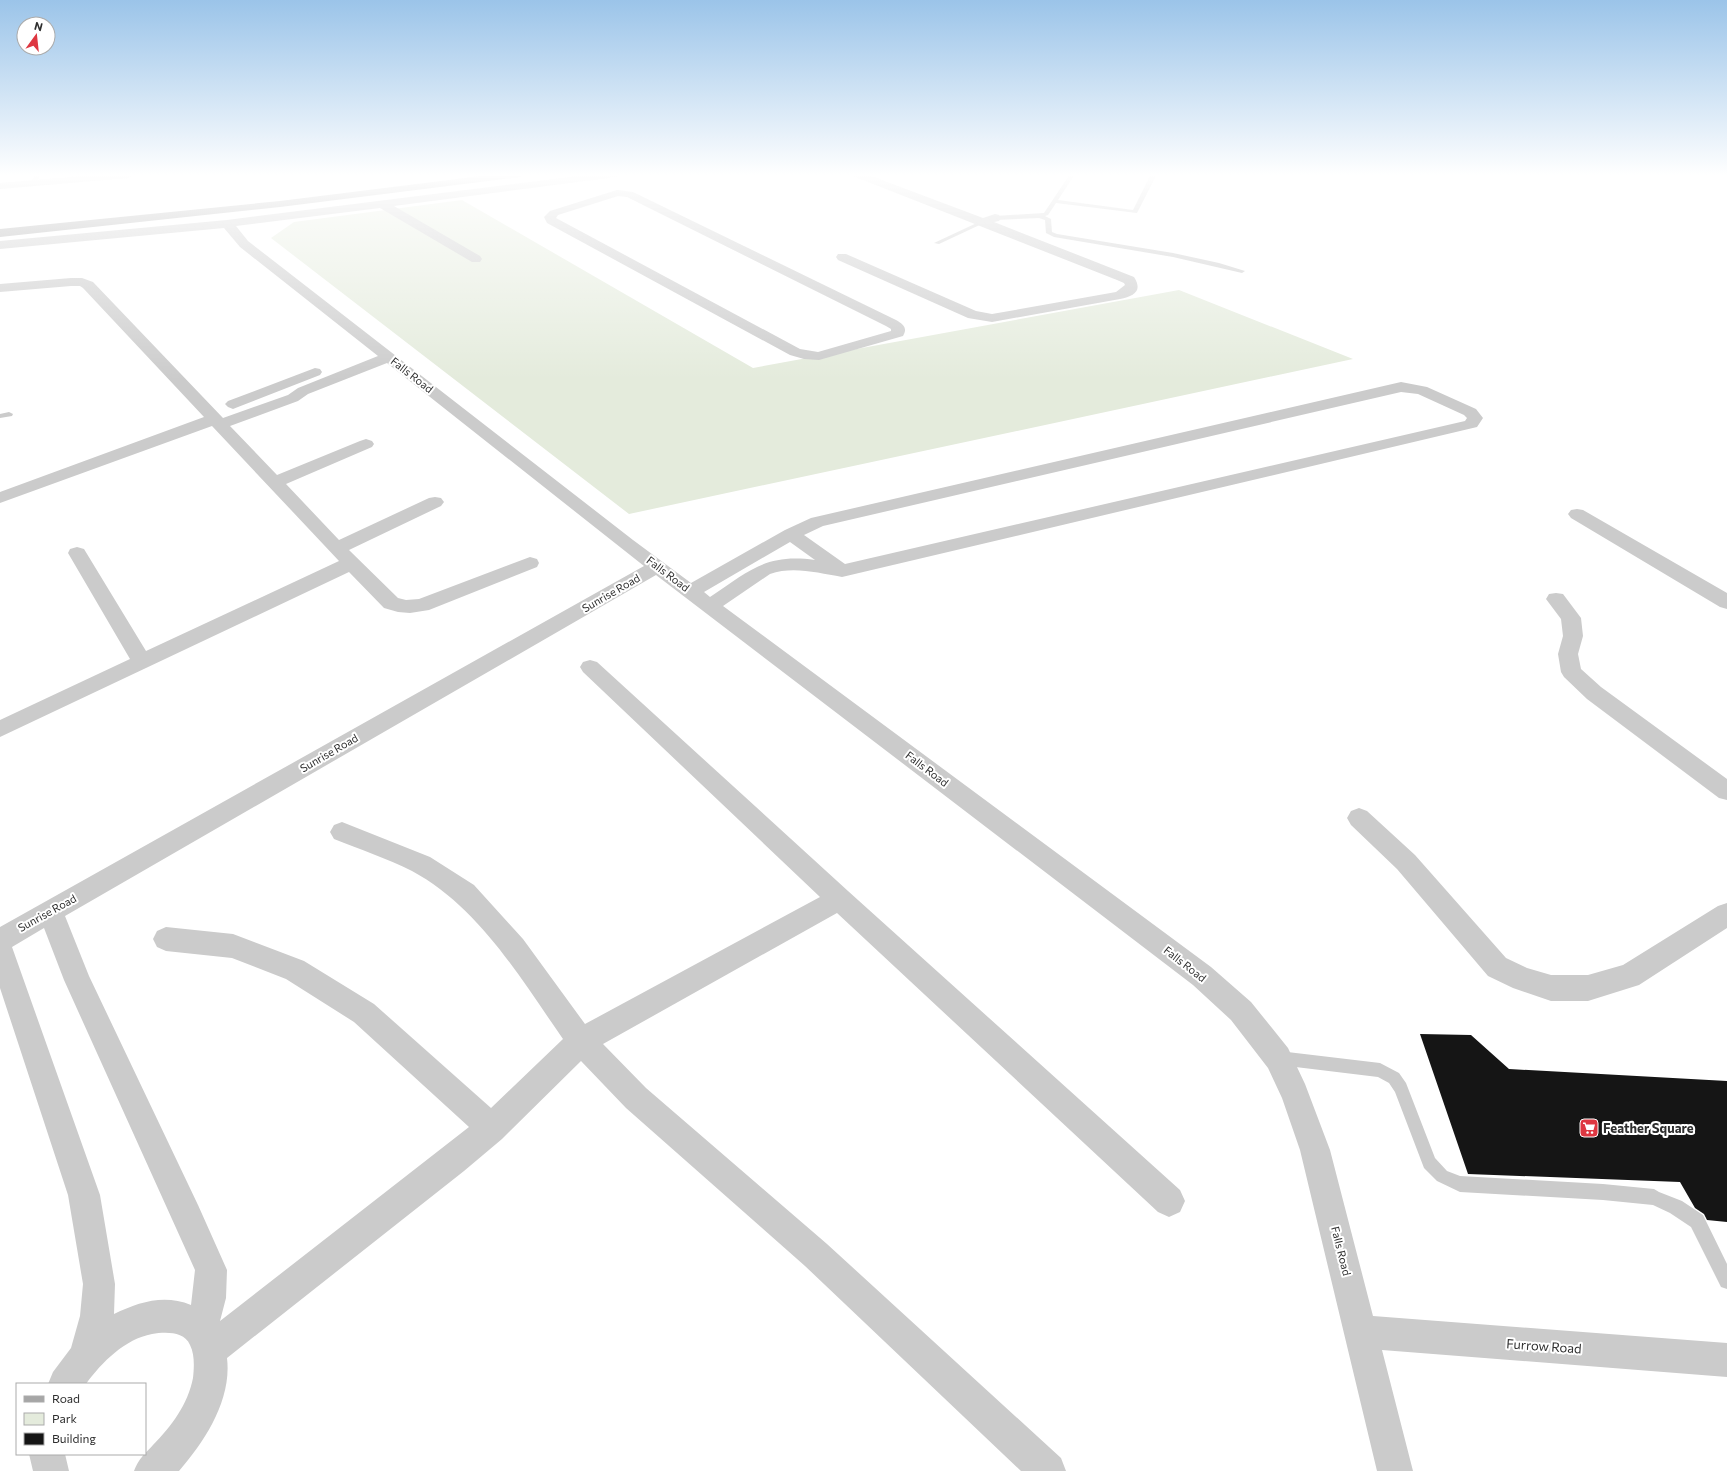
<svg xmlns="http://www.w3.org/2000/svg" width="1727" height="1471" font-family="Commissioner,sans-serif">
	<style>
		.green { fill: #e4ebdc }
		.building { fill: #151515 }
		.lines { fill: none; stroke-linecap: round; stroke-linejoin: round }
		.lane { fill: #cbcbcb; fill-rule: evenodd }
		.street { fill: #cbcbcb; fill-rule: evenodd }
		.primary { fill: #a6a6a6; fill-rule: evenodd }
		.labels { text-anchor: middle; stroke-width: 4; stroke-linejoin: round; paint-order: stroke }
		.street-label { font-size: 11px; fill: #2e2e2e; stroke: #fff }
		.near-poi-label { font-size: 13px; font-weight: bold; fill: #2e2e2e; stroke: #fff; text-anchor: start }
		.near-street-label { font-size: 13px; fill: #2e2e2e; stroke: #fff }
	</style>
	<rect width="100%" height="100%" fill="#fff"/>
	<!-- green -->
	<path class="green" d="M 462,200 L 753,368 L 1179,290 L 1353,359 L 629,514 L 271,238 L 294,222 Z"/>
	<!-- building -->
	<path class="building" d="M 1420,1034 L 1471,1035 L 1509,1069 L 1727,1081 L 1727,1222 L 1707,1220 L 1704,1214 L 1695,1208 L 1680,1182 L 1468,1174 Z"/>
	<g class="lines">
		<!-- lane -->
		<path class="lane" d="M 36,174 L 41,174 L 35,184 L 31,184 L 30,183 Z
			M 1070,174 L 1075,174 L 1058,200 L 1133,210 L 1151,174 L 1157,174 L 1137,213 L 1056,203 L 1048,215 L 1045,216 L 1051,219 L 1052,232 L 1057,234 L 1173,253 L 1219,263 L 1245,271 L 1242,273 L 1173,257 L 1054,237 L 1046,233 L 1045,220 L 1039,218 L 995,220 L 992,218 L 995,216 L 1044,213 Z
			M 981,221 L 986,222 L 939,244 L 934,243 Z
			M 9,412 L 13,414 L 12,416 L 0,418 L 0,414 Z
			M 1279,1051 L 1380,1063 L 1399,1073 L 1406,1083 L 1435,1158 L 1447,1171 L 1460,1176 L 1603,1184 L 1654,1189 L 1659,1192 L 1682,1201 L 1703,1215 L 1727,1264 L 1727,1289 L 1721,1287 L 1691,1227 L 1670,1213 L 1653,1205 L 1603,1200 L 1460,1192 L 1437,1181 L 1424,1168 L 1395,1092 L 1389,1083 L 1378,1077 L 1279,1065 L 1274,1063 L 1272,1058 L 1274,1053 Z"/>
		<!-- street -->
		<path class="street" d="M 106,174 L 133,174 L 133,175 L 128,178 L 0,189 L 0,183 Z
			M 594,174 L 621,174 L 616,177 L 394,206 L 480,256 L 482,259 L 480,262 L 472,262 L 380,208 L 236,226 L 248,241 L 633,540 L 691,583 L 785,530 L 811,518 L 1401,382 L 1427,387 L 1476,409 L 1483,418 L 1477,427 L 842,577 C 818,573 793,566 770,574 L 723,606 L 1211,967 L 1251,1002 L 1288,1048 L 1305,1084 L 1330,1150 L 1373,1316 L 1727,1343 L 1727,1377 L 1382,1350 L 1413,1471 L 1377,1471 L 1300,1150 L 1282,1098 L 1268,1068 L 1231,1020 L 1193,985 L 656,575 L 65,916 L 89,976 L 198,1205 L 227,1270 L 226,1298 L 220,1321 L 469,1127 L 354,1022 L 286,979 L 232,958 L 166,951 L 157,947 L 153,939 L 157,931 L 166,927 L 233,934 L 304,961 L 374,1004 L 491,1108 L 563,1039 C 521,979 479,907 412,871 C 388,859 359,849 334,839 L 330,832 L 334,825 L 342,822 L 430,857 L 474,885 L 523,939 L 585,1024 L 820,897 L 583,672 L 580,667 L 583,662 L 590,660 L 597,662 L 848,891 L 1180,1190 L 1185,1201 L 1180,1212 L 1169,1217 L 1158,1212 L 837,913 L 603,1044 L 646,1088 L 827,1244 L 1061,1458 L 1066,1471 L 1021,1471 L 805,1266 L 626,1108 L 581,1061 L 502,1139 L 464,1171 L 227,1358 C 232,1400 205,1441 179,1471 L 134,1471 C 140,1457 143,1456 153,1445 C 171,1427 188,1404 193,1378 C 194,1368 195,1355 190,1345 C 184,1331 165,1332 152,1334 C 125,1339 102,1362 86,1384 L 48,1384 L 53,1372 L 71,1348 L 80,1316 L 83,1284 L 68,1195 L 0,988 L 0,927 L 644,566 L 387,363 L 308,394 L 298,401 L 230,426 L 277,475 L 360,441 L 366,439 L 372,441 L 374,444 L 372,447 L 286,484 L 339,540 L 429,498 L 435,497 L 441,498 L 444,502 L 441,506 L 349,550 L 398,598 L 406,600 L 419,599 L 530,557 L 537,559 L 539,563 L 537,567 L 429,610 L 410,613 L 398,612 L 384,608 L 349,572 L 0,737 L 0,720 L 130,659 L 68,553 L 70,549 L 77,547 L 84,549 L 146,651 L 339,561 L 212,426 L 0,503 L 0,492 L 204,417 L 83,288 L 80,286 L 71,286 L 0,292 L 0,284 L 71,278 L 82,278 L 93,282 L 223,418 L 288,395 L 298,388 L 378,356 L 240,247 L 224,228 L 0,249 L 0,241 L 227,220 ZM 1401,392 L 1418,394 L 1464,415 L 1467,418 L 1465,421 L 845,564 L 804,535 L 823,526 ZM 790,542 L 815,560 C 766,553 749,571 710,597 L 704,592 ZM 44,928 L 64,980 L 195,1270 L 191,1305 C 164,1294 139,1302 114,1314 L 115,1284 L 100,1195 L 12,947 Z
			M 852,174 L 866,174 L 983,218 L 995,214 L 999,215 L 1001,218 L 999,221 L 994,222 L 1134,277 C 1143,291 1134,296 1120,299 L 992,322 L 968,318 L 838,260 L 836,257 L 838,254 L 846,254 L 976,311 L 992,314 L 1116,292 L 1125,285 L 1124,283 L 1117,280 L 853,176 Z
			M 617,190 L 633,192 L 896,320 C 903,324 908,328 903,336 L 819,360 L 804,359 L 790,355 L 547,223 L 544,217 L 550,211 ZM 618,196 L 627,197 L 886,326 L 891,329 L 891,331 L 818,352 L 800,349 L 556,218 L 558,215 Z
			M 315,368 L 320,369 L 322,372 L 320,375 L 238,407 L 233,409 L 228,407 L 225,404 L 228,401 Z
			M 1577,509 L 1583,510 L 1727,593 L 1727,609 L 1720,607 L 1571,518 L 1568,514 L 1571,510 Z
			M 1556,593 L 1563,594 L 1581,618 L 1583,636 L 1578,654 L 1581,669 L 1601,687 L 1727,779 L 1727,800 L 1719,798 L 1587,699 L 1564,677 L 1561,672 L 1558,654 L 1563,636 L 1561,619 L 1546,599 L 1549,594 Z
			M 1359,808 L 1367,811 L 1415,855 L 1506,958 L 1527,968 L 1551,975 L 1588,975 L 1623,965 L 1718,906 L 1727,903 L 1727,928 L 1639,985 L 1588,1001 L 1551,1001 L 1513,988 L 1488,976 L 1397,869 L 1351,825 L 1347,818 L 1351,811 Z
			M 29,1454 L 65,1454 L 69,1471 L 33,1471 Z"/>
		<!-- primary -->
		<path class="primary" d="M 497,174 L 525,174 L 520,177 L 280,207 L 0,237 L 0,229 L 280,201 Z"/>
	</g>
	<!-- sky -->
	<linearGradient id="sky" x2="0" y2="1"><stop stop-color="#9bc4e9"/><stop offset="0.46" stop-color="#fff"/><stop offset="1" stop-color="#fff" stop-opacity="0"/></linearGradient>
	<rect width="1727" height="380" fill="url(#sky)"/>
	<!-- icons -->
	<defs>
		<symbol id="supermarket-square" viewBox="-11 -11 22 22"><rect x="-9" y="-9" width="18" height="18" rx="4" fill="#de3741" stroke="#fff"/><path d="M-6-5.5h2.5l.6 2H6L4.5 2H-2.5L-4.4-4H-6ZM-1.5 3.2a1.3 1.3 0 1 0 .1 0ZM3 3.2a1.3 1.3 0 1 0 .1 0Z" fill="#fff"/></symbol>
	</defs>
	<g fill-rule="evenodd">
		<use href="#supermarket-square" x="1578" y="1117" width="22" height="22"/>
	</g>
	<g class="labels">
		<!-- street labels -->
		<g class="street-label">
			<text transform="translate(412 375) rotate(38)" y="4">Falls Road</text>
			<text transform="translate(668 574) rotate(37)" y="4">Falls Road</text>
			<text transform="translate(611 593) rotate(-30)" y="4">Sunrise Road</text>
			<text transform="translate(329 753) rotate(-30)" y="4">Sunrise Road</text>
			<text transform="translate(927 769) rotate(37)" y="4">Falls Road</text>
			<text transform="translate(47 913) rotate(-29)" y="4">Sunrise Road</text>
			<text transform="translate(1185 964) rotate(38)" y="4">Falls Road</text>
			<text transform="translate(1341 1251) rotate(76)" y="4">Falls Road</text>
		</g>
		<!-- near-poi labels -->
		<g class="near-poi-label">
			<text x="1603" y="1133">Feather Square</text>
		</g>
		<!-- near-street labels -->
		<g class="near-street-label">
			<text transform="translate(1544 1346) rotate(4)" y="5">Furrow Road</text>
		</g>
	</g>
	<!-- legend -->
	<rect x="16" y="1383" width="130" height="72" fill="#ffffff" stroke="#ababab"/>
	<rect x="24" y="1396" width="20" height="6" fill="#a6a6a6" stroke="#ababab"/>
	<text x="52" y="1403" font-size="12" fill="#2e2e2e">Road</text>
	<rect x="24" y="1413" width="20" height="12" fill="#e4ebdc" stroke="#ababab"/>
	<text x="52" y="1423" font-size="12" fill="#2e2e2e">Park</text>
	<rect x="24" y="1433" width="20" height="12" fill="#151515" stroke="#ababab"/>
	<text x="52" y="1443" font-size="12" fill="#2e2e2e">Building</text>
	<!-- north arrow -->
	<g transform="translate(36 36) rotate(15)"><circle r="19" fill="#ffffff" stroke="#ababab"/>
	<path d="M0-3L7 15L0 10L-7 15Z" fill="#de3741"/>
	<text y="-6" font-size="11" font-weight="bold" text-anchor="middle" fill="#2e2e2e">N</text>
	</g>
</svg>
